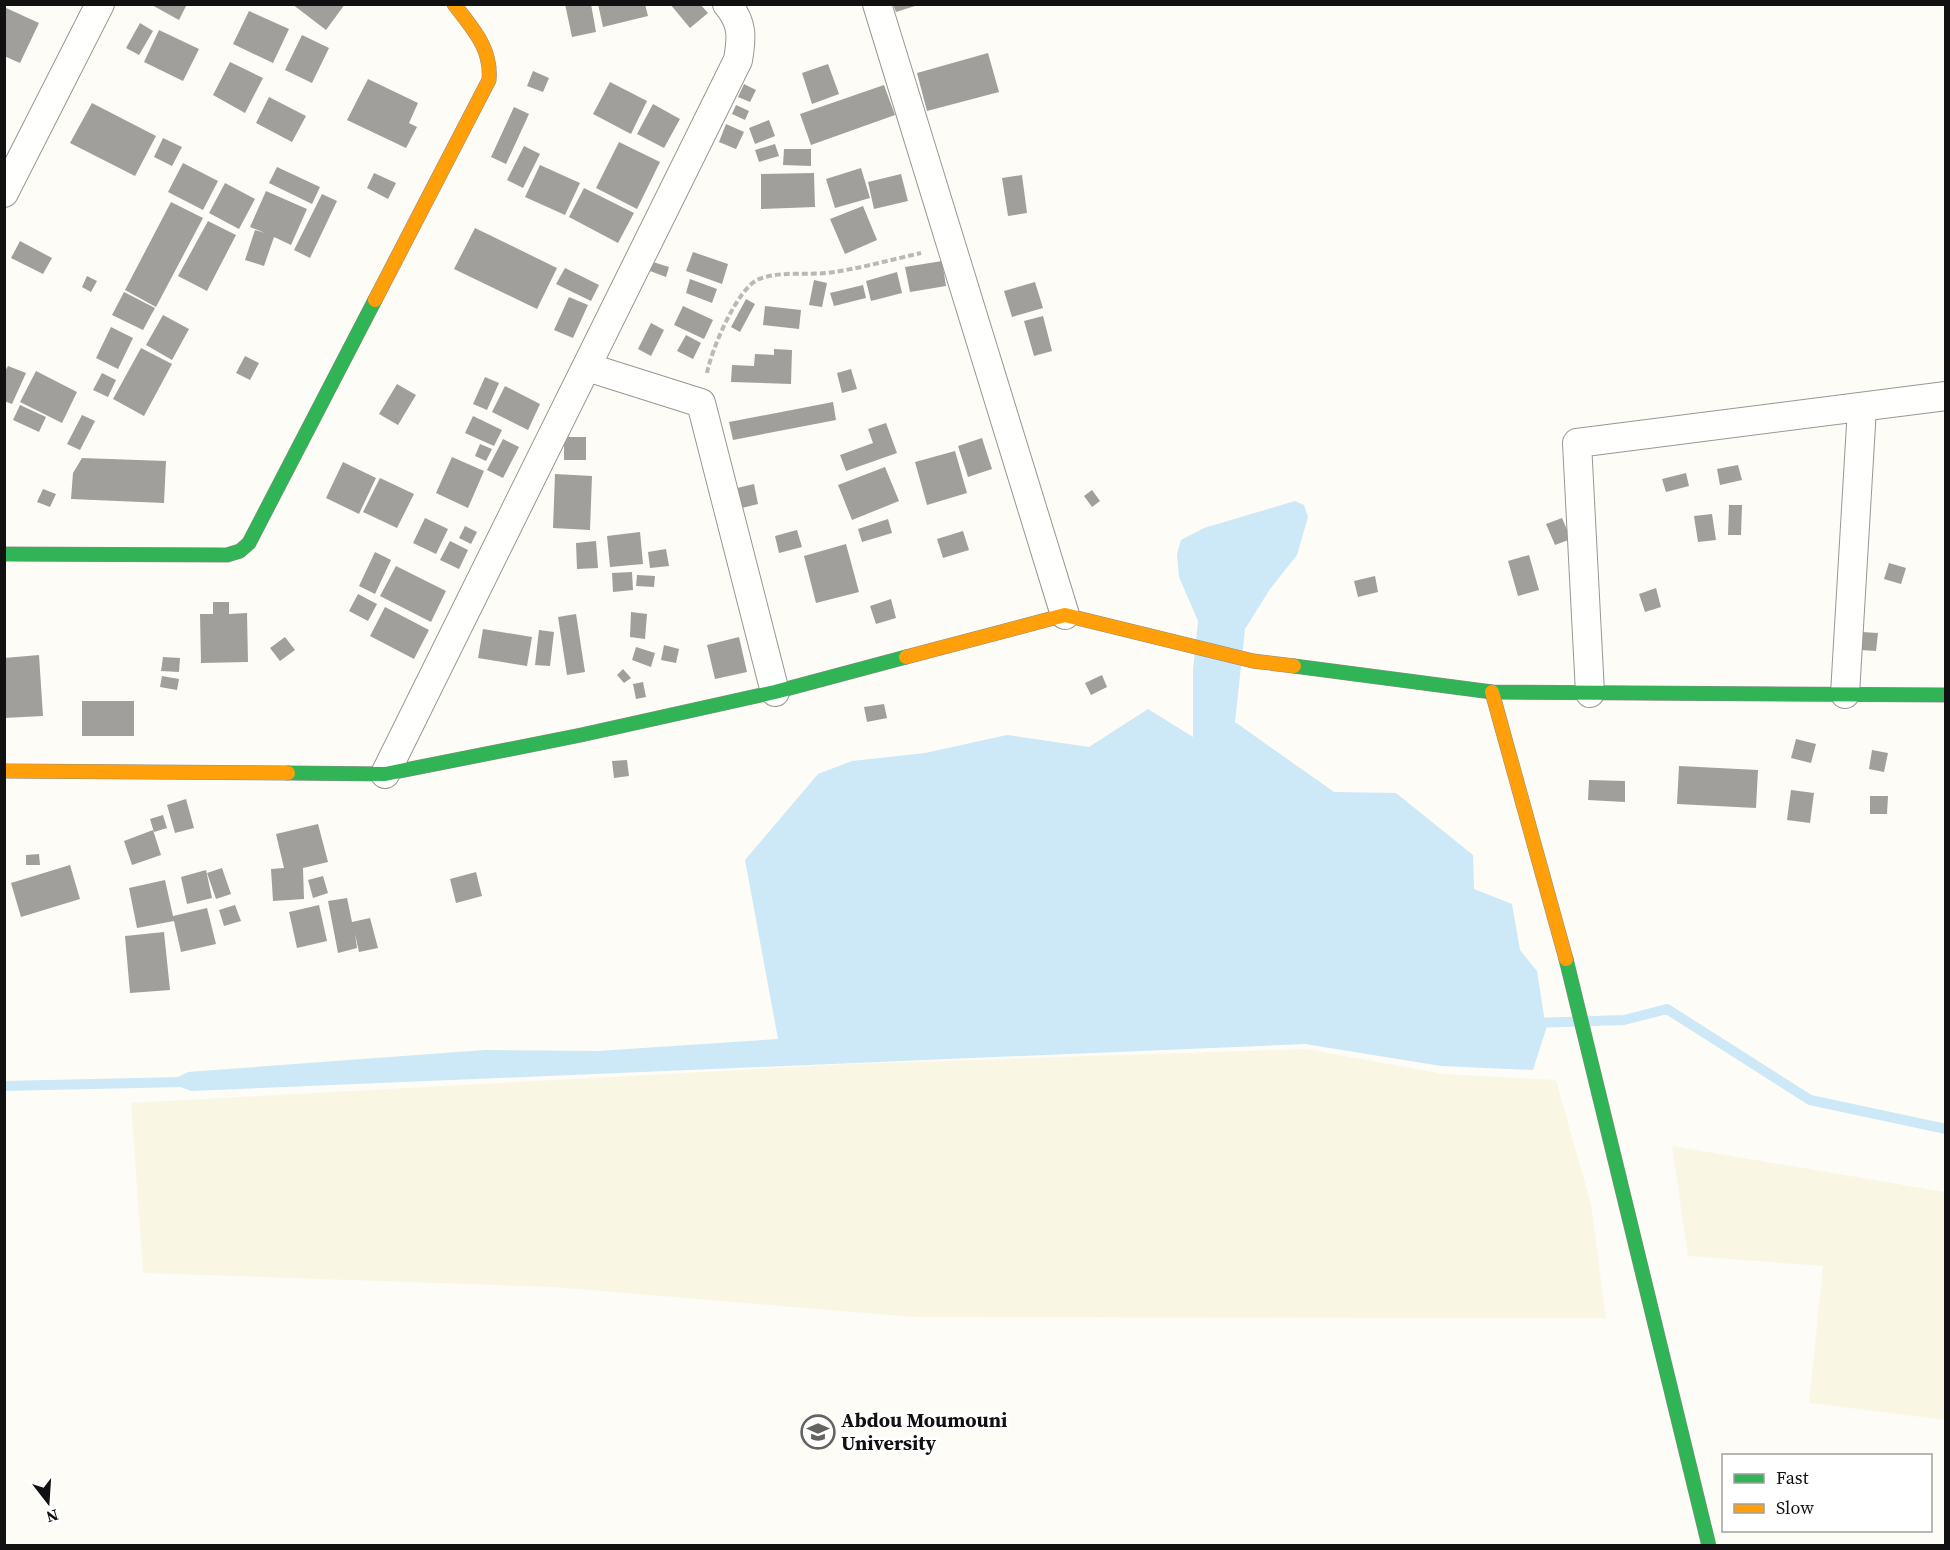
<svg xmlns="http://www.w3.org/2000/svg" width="1950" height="1550" font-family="'Source Serif 4',serif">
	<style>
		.farmland { fill: #f9f7e4 }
		.water { fill: #cde8f7 }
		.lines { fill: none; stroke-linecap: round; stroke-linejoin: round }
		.stream { stroke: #cde8f7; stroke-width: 10 }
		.building { fill: #a19f9c }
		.street-casing { stroke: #979795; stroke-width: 30 }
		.fast-casing { stroke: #8e8d8b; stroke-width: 15 }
		.slow-casing { stroke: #8e8d8b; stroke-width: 15 }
		.path { stroke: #b9b9b8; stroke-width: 4; stroke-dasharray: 6 3; stroke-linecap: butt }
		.street { stroke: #fffffe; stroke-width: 28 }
		.fast { stroke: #30b455; stroke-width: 14 }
		.slow { stroke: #ff9f0a; stroke-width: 14 }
		.labels { text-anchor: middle; stroke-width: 6; stroke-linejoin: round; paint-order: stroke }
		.poi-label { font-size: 20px; font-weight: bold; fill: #111; stroke: #fff; text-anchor: start }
	</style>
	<rect width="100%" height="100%" fill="#fdfcf7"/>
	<!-- farmland -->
	<path class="farmland" d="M 1306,1049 L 1444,1074 L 1556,1080 L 1591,1204 L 1606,1318 L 913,1317 L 552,1287 L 143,1273 L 131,1103 L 850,1064 Z
		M 1672,1146 L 1945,1192 L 1945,1420 L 1809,1403 L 1823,1266 L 1688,1256 Z"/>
	<!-- water -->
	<path class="water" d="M 1295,501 L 1304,505 L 1308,517 L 1297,555 L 1270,589 L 1245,629 L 1235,722 L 1334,792 L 1396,793 L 1473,855 L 1474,889 L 1512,904 L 1520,950 L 1537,971 L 1546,1029 L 1533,1070 L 1441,1066 L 1305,1044 L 191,1091 L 168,1082 L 188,1072 L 485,1050 L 598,1051 L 778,1039 L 745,860 L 818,774 L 852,761 L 925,753 L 1007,735 L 1089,747 L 1148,709 L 1193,737 L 1193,670 L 1198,621 L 1179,577 L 1177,554 L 1181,540 L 1204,528 Z"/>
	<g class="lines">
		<!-- stream -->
		<path class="stream" d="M 1533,1023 L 1624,1020 L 1667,1009 L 1810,1100 L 1946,1129
			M 4,1086 L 182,1082"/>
	</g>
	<!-- building -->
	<path class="building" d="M 150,4 L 187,4 L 179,20 Z
		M 292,4 L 345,4 L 326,30 Z
		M 565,4 L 591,4 L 596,32 L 572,37 Z
		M 598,4 L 645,4 L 648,16 L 603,27 Z
		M 670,4 L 700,4 L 708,13 L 690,28 Z
		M 893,4 L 918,4 L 918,5 L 896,12 Z
		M 4,7 L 39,23 L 20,63 L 4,56 Z
		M 249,11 L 289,29 L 273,63 L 233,44 Z
		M 140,23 L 153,31 L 139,55 L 126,48 Z
		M 159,30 L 199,49 L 183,81 L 144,62 Z
		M 302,35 L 329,48 L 312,83 L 285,70 Z
		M 988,53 L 999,92 L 927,111 L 917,73 Z
		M 230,62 L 263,78 L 245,113 L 213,95 Z
		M 828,64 L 839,94 L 812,104 L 802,73 Z
		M 533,71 L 549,78 L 543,92 L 527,86 Z
		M 368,79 L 418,103 L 409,123 L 417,127 L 406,148 L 347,120 Z
		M 610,82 L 647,101 L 631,134 L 593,114 Z
		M 744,84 L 756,90 L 750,102 L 738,97 Z
		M 884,85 L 895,115 L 811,145 L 800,114 Z
		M 269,97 L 306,116 L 292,142 L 256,123 Z
		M 92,103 L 156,136 L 135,176 L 70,143 Z
		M 653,104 L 680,119 L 664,148 L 637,134 Z
		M 736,105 L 749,111 L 745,120 L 732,114 Z
		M 514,107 L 529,114 L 506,164 L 491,157 Z
		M 769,120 L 775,136 L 755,144 L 749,128 Z
		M 726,124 L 744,132 L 736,149 L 719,142 Z
		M 163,138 L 182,147 L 172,166 L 154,157 Z
		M 619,142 L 660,162 L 637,209 L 596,188 Z
		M 775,144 L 779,156 L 759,162 L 755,150 Z
		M 524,146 L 540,154 L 523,188 L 507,180 Z
		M 784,149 L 811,149 L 811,166 L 783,165 Z
		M 183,163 L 218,181 L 203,210 L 168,192 Z
		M 540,165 L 580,183 L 565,215 L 525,197 Z
		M 277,167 L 320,187 L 312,204 L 269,183 Z
		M 861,168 L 870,198 L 835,208 L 826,179 Z
		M 374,173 L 396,183 L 388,199 L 367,188 Z
		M 814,173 L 815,207 L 761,209 L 761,174 Z
		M 901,174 L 908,201 L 874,209 L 868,182 Z
		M 1022,175 L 1027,213 L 1008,216 L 1002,178 Z
		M 225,183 L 255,199 L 239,229 L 209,213 Z
		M 584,188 L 634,213 L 618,243 L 569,217 Z
		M 266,191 L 307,209 L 291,245 L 274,237 L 264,266 L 245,260 L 255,230 L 265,233 L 250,227 Z
		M 322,194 L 337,201 L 310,258 L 294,250 Z
		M 171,202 L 203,218 L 156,307 L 125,290 Z
		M 863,206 L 877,240 L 845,254 L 830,219 Z
		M 208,221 L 236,235 L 207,291 L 178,276 Z
		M 475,228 L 557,268 L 537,309 L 454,269 Z
		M 20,241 L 52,258 L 43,274 L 11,258 Z
		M 693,252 L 728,264 L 722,284 L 686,271 Z
		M 942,261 L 946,286 L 910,292 L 905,267 Z
		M 653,262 L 669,267 L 666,277 L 650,271 Z
		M 565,268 L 599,285 L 591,301 L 556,284 Z
		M 897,272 L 902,293 L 871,301 L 866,281 Z
		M 87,276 L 97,281 L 91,292 L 82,287 Z
		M 690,279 L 717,289 L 712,303 L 686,293 Z
		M 814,280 L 827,283 L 822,307 L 809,305 Z
		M 1035,282 L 1043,308 L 1012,317 L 1004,291 Z
		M 863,285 L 866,298 L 834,306 L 830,293 Z
		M 124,292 L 155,308 L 143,330 L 112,315 Z
		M 569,297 L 588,305 L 573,338 L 554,330 Z
		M 746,299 L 755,304 L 740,332 L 731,327 Z
		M 683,306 L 713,320 L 704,339 L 674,325 Z
		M 765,306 L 801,310 L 799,329 L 763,325 Z
		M 163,315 L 189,329 L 172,360 L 146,345 Z
		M 1043,316 L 1052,351 L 1034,356 L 1024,321 Z
		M 651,323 L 664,330 L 651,356 L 638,349 Z
		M 111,327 L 133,338 L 118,369 L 96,358 Z
		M 686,335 L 701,343 L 693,359 L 677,351 Z
		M 141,348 L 172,364 L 144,416 L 113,399 Z
		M 774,349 L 792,350 L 791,384 L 731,382 L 732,365 L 754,366 L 755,354 L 774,355 Z
		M 245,356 L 259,363 L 250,380 L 236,373 Z
		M 8,366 L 26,373 L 12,404 L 4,401 L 4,373 Z
		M 851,369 L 857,389 L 842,393 L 837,373 Z
		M 36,371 L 77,392 L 62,423 L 20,402 Z
		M 102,373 L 116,380 L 108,397 L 93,390 Z
		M 485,377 L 499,383 L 487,410 L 473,404 Z
		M 397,384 L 416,395 L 398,425 L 379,414 Z
		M 505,386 L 540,404 L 528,430 L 492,412 Z
		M 833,402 L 836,420 L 733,440 L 729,422 Z
		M 20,405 L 46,417 L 39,432 L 13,420 Z
		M 82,415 L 95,421 L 80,450 L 67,444 Z
		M 473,416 L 502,430 L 494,446 L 465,433 Z
		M 886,423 L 897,453 L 846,471 L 840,455 L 873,443 L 868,429 Z
		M 564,437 L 586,437 L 586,460 L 564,460 Z
		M 982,438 L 992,469 L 968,477 L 958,446 Z
		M 503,439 L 519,447 L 503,478 L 487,470 Z
		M 480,444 L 492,449 L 486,461 L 475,456 Z
		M 955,451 L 967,493 L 927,505 L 915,462 Z
		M 452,457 L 484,471 L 468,508 L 436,493 Z
		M 82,458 L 166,461 L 164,503 L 71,499 L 73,473 Z
		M 343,462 L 376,478 L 359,514 L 326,498 Z
		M 1738,465 L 1742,480 L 1720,485 L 1717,469 Z
		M 885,467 L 899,501 L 852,520 L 838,485 Z
		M 1686,473 L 1689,486 L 1666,492 L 1662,479 Z
		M 555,474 L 592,476 L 590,530 L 553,528 Z
		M 380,478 L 414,494 L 397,528 L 363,512 Z
		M 754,484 L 758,504 L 738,509 L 733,489 Z
		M 43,489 L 56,494 L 50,507 L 37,502 Z
		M 1092,490 L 1100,501 L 1092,507 L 1084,496 Z
		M 1729,505 L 1742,505 L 1741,535 L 1728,535 Z
		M 1712,514 L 1716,540 L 1698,542 L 1694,516 Z
		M 425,518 L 448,529 L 436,554 L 413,543 Z
		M 1562,518 L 1571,539 L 1555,545 L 1546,524 Z
		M 888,519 L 892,533 L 862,542 L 858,529 Z
		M 465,526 L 477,532 L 471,544 L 459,538 Z
		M 797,530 L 802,547 L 779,553 L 775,536 Z
		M 963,531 L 969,550 L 943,558 L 937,539 Z
		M 640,532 L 643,564 L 610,567 L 607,536 Z
		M 450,541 L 468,550 L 459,569 L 440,560 Z
		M 596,541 L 598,568 L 577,569 L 576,543 Z
		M 846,544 L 859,592 L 816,603 L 804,556 Z
		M 666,549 L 669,566 L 650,568 L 648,552 Z
		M 375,552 L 391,560 L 375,594 L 359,586 Z
		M 1529,555 L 1539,590 L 1518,596 L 1508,561 Z
		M 1889,563 L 1906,568 L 1901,584 L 1884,579 Z
		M 396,566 L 446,591 L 431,622 L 380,596 Z
		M 632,572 L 633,590 L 613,592 L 612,573 Z
		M 637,575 L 655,576 L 654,587 L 636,586 Z
		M 1375,576 L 1378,592 L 1358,597 L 1354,581 Z
		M 1656,588 L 1661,607 L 1645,612 L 1639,594 Z
		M 358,594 L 377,604 L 368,621 L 349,611 Z
		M 891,599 L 896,618 L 876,624 L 870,606 Z
		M 213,602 L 229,602 L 229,614 L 247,613 L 248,662 L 201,663 L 200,614 L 213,614 Z
		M 385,607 L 429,630 L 414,659 L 370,636 Z
		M 631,612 L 647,614 L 645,639 L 630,637 Z
		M 576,614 L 585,672 L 567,675 L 558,617 Z
		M 483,629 L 532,637 L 527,666 L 478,658 Z
		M 539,630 L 554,632 L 550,666 L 535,665 Z
		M 1862,632 L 1878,633 L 1876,651 L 1860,650 Z
		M 285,637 L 295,650 L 280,661 L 270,648 Z
		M 739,637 L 747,672 L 715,679 L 707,645 Z
		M 664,645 L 679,649 L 676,663 L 661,660 Z
		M 636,647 L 655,653 L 651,667 L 632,660 Z
		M 39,655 L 43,716 L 4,718 L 4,658 Z
		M 163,657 L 180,658 L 179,672 L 161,671 Z
		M 623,669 L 631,678 L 624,683 L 617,675 Z
		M 1102,675 L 1107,687 L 1091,695 L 1085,683 Z
		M 162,676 L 179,679 L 177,690 L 160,687 Z
		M 643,682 L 646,697 L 636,699 L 633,684 Z
		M 82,701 L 134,701 L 134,736 L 82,736 Z
		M 884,704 L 887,718 L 867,722 L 864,707 Z
		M 1796,739 L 1816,744 L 1811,763 L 1791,758 Z
		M 1872,750 L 1888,753 L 1884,772 L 1869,769 Z
		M 627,760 L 629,776 L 614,778 L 612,761 Z
		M 1679,766 L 1758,770 L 1756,808 L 1677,804 Z
		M 1589,780 L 1625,781 L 1625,802 L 1588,800 Z
		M 1791,790 L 1814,793 L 1810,823 L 1787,820 Z
		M 1870,796 L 1888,796 L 1887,814 L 1870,814 Z
		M 186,799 L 194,828 L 175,833 L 167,805 Z
		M 163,815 L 167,828 L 154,832 L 150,819 Z
		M 318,824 L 328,862 L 303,868 L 304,899 L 273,901 L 271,869 L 284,868 L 276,834 Z
		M 153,830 L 161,855 L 132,865 L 124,841 Z
		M 39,854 L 40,865 L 26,865 L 26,855 Z
		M 70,865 L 80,899 L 21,917 L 11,883 Z
		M 222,868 L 231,894 L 216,899 L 207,873 Z
		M 206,870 L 212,898 L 187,904 L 181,877 Z
		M 476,872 L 482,896 L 456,903 L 450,879 Z
		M 323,876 L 328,893 L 313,898 L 308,880 Z
		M 165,880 L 173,916 L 207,908 L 216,944 L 181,952 L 174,921 L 137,928 L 129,888 Z
		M 347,898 L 352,922 L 370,918 L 378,948 L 359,952 L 355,934 L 357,948 L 338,953 L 328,901 Z
		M 235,905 L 241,921 L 224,926 L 219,910 Z
		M 319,905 L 327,941 L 297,948 L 289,912 Z
		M 164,932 L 170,990 L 130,993 L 125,936 Z"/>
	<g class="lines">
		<defs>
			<path id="street" d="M 877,4 L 1065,615
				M 4,193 L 100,4
				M 587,367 L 701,403 L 775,692
				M 1590,693 L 1577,443 L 1946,396
				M 1845,694 L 1862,408
				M 385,774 L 738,60 C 742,37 743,23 727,4"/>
			<path id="fast" d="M 4,554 L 227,555 L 240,551 L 249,543 L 375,300
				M 1294,666 L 1492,692 L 1946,695
				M 288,773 L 385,774 L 581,735 L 775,692 L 906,657
				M 1566,959 L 1709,1546"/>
			<path id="slow" d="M 375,300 L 489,80 C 492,48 472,28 454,4
				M 906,657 L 1065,615 L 1253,661 L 1294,666
				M 1492,692 L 1566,959
				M 4,771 L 288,773"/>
		</defs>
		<!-- street casing -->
		<use href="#street" class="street-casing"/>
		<!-- fast casing -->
		<use href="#fast" class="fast-casing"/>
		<!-- slow casing -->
		<use href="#slow" class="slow-casing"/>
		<!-- path -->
		<path class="path" d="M 707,373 C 711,351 737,288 759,279 C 781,271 804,275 827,273 C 858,269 890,260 921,253"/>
		<!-- street -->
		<use href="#street" class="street"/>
		<!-- fast -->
		<use href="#fast" class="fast"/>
		<!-- slow -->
		<use href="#slow" class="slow"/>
	</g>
	<!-- icons -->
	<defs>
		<symbol id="university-ring" viewBox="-11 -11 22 22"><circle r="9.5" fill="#fff" stroke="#646362" stroke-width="1.5"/><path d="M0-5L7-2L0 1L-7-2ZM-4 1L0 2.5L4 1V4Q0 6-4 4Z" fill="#646362"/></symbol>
	</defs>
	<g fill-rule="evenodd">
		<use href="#university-ring" x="799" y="1413" width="38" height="38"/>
	</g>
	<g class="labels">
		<!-- poi labels -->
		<g class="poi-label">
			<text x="841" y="1427">Abdou Moumouni<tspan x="841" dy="23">University</tspan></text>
		</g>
	</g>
	<!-- border -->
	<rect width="1950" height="1550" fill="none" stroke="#111111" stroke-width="12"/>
	<!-- legend -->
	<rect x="1722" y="1454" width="210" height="78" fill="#ffffff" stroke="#a0a0a0" stroke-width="1.5"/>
	<rect x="1734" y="1474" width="30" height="9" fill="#30b455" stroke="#a0a0a0" stroke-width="1.5"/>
	<text x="1776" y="1484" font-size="18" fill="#111111">Fast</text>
	<rect x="1734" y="1504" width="30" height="9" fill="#ff9f0a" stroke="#a0a0a0" stroke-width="1.5"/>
	<text x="1776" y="1514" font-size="18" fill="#111111">Slow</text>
	<!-- north arrow -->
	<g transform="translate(48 1502) rotate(163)" stroke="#ffffff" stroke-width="4.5" paint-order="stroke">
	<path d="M0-4.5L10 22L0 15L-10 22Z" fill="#111111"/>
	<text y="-9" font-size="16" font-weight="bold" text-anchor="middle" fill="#111111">N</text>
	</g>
</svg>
